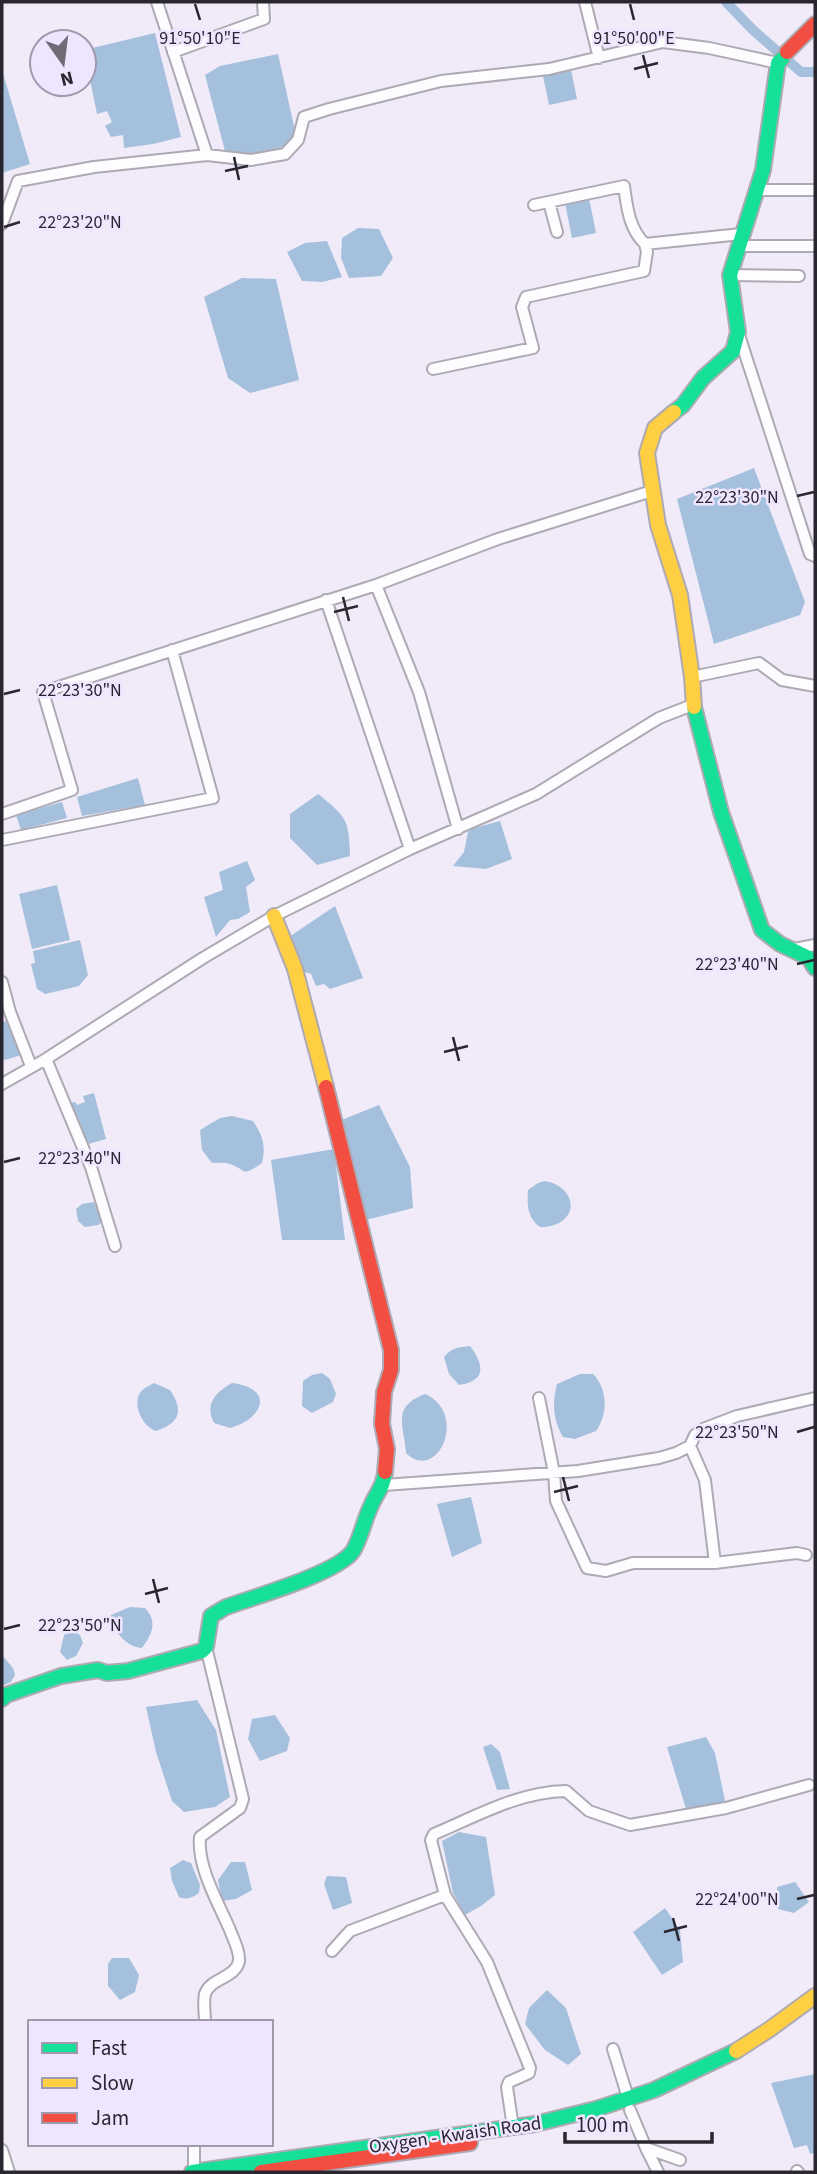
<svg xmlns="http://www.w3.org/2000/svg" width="817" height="2174" font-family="'Source Sans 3',sans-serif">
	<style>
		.water { fill: #a4c0dc }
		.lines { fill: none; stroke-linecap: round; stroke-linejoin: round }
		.canal { stroke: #a4c0dc; stroke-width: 10 }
		.street-casing { stroke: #aeaab4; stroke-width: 14 }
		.fast-casing { stroke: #aeaab4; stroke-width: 18 }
		.slow-casing { stroke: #aeaab4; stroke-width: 18 }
		.jam-casing { stroke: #aeaab4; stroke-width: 18 }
		.street { stroke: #fdfcfe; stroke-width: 10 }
		.fast { stroke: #16e098; stroke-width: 14 }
		.slow { stroke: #ffcf43; stroke-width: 14 }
		.jam { stroke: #f24e42; stroke-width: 14 }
		.ticks { fill: none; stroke: #2a2630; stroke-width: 2.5 }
		.labels { text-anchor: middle; stroke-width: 5; stroke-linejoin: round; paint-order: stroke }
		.street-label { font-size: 19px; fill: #2a2630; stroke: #f0e5ff }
		.ticks-label { font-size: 18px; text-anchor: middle; fill: #2a2630; stroke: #f0e5ff; stroke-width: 5; stroke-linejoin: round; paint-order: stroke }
	</style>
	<rect width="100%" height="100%" fill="#f1ebf9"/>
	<!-- water -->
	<path class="water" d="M 155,33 L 181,137 L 153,144 L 124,148 L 123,135 L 111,137 L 105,126 L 112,122 L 107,111 L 97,114 L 84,50 Z
		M 278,54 L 296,135 L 288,146 L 239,156 L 225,151 L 205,75 L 220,66 Z
		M 2,70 L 30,164 L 2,173 Z
		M 571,70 L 577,99 L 549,105 L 543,76 Z
		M 589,198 L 596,233 L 572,238 L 565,203 Z
		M 358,228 L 379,229 L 393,258 L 381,276 L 349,278 L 341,258 L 342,238 Z
		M 327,241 L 342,277 L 322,282 L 302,281 L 287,252 L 305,243 Z
		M 242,278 L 276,279 L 299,380 L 250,393 L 228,378 L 204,297 Z
		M 754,468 L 805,602 L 800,615 L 714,644 L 677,499 Z
		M 138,778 L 145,805 L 82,816 L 77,797 Z
		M 318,794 C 346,817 349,818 350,856 L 317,865 L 290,838 L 290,814 Z
		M 62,802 L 67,818 L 21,830 L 16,815 Z
		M 500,821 L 512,859 L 486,869 L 453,866 L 464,852 L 468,832 L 471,829 Z
		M 247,861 L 255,880 L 246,887 L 250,912 L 238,919 L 230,920 L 216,937 L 204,897 L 223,890 L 219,872 Z
		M 57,885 L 70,940 L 32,949 L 19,894 Z
		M 335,906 L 363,978 L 330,989 L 324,984 L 316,986 L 311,974 L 301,971 L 286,939 Z
		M 80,940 L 88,975 L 79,986 L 45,994 L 37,989 L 31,964 L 35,963 L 33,951 Z
		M 9,1021 L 19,1042 L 21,1055 L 5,1060 L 2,1058 L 2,1022 Z
		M 94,1093 L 106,1139 L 85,1145 L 70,1103 L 75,1102 L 77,1105 L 85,1102 L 83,1096 Z
		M 379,1105 L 410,1167 L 413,1208 L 366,1220 L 339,1121 Z
		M 232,1116 L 253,1121 C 263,1136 266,1146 262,1163 C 240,1178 248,1170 230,1164 C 225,1162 217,1163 212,1163 L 202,1150 L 200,1130 L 220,1118 Z
		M 334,1149 L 345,1240 L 282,1240 L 271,1160 Z
		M 545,1181 C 581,1188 579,1227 540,1227 C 527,1218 527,1204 528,1190 L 538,1183 Z
		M 94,1202 L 102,1222 L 98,1225 L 85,1227 L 78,1221 L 76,1209 L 82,1204 Z
		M 470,1346 C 484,1364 487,1381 459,1385 L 449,1374 L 444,1357 C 451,1348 459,1347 470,1346 Z
		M 322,1373 L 330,1379 L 336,1394 L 333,1402 L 312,1413 L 302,1406 L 303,1381 L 312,1375 Z
		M 580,1374 L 593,1374 C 608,1389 608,1414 596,1431 L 575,1439 L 563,1437 C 553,1420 552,1403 557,1384 Z
		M 154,1383 L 170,1390 C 184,1411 180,1423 156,1431 C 143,1427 132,1405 140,1393 C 143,1388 149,1386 154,1383 Z
		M 232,1383 C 274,1388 265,1418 230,1428 L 214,1423 C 204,1404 216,1392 232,1383 Z
		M 425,1394 C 469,1413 438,1484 406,1453 C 404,1425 391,1407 425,1394 Z
		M 471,1497 L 482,1543 L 452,1557 L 437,1504 Z
		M 130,1607 L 145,1608 C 158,1622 152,1634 142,1648 C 127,1647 117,1634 110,1621 L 111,1615 Z
		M 73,1631 L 80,1635 L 83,1643 L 76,1656 L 67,1660 L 60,1652 L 64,1635 Z
		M 2,1655 L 13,1668 L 15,1675 L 11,1682 L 4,1685 L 2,1685 Z
		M 197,1700 L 216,1730 L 230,1797 L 215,1807 L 184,1812 L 172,1801 L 156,1752 L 146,1707 Z
		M 275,1715 L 290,1738 L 287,1751 L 260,1761 L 248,1739 L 252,1719 Z
		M 706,1737 L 715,1753 L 725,1801 L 687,1812 L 667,1747 Z
		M 491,1744 L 500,1752 L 510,1789 L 497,1790 L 483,1747 Z
		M 459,1832 L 486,1837 L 495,1895 L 481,1906 L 465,1915 L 453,1893 L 442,1841 Z
		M 183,1860 L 191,1863 L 200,1885 L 199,1893 C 192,1898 187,1900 179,1897 L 172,1881 L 170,1868 Z
		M 231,1862 L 245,1862 L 252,1890 L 236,1899 L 222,1901 L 218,1880 Z
		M 327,1876 L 346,1877 L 352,1903 L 333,1910 L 324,1884 Z
		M 795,1882 L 809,1902 L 794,1913 L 778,1909 L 777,1887 Z
		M 665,1908 L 680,1930 L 683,1962 L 662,1975 L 633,1932 Z
		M 129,1958 L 139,1975 L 135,1992 L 120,2000 L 108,1986 L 108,1964 L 112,1958 Z
		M 547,1990 L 566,2008 L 581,2054 L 568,2065 L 545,2050 L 525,2024 L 529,2008 Z
		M 815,2074 L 815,2153 L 810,2154 L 807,2145 L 794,2148 L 771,2083 Z"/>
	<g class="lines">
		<!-- canal -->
		<path class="canal" d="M 726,2 L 753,30 L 801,72 L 815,72"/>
		<defs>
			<path id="street" d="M 157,2 L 207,155
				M 585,2 L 599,58
				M 173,52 L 264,19 L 263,2
				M 758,190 L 815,190
				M 549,202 L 557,232
				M 534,205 L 624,186 C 627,207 629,229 645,244
				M 2,224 L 18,181 L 94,167 L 207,155 L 251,160 L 285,154 L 298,140 L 304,117 L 329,109 L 441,81 L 549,69 L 663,42 L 709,48 L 778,63
				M 738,246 L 815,246
				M 730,275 L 799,276
				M 738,332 L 810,554 L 815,556
				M 433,369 L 533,348 L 522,307 L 526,297 L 644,271 L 647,252 L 645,244 L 741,234
				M 376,585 L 419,692 L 458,829
				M 326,600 L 410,849
				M 692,677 L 759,663 L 782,680 L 815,686
				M 2,814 L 72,790 L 43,692 L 376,585 L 498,539 L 652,491
				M 2,840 L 213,798 L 172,650
				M 794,949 L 815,945
				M 2,982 L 10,1012 L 31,1066
				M 46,1059 L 91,1167 L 115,1246
				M 2,1084 L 46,1059 L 203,958 L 274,916 L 410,849 L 536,794 L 659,718 L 690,706
				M 539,1398 L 554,1473 L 556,1501 L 587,1568 L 606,1571 L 633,1563 L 715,1563
				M 690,1446 L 705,1480 L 715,1563 L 797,1553 L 806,1555
				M 384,1485 L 578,1471 L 659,1458 L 676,1453 L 690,1446 L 695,1435 L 703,1429 L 737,1416 L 815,1398
				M 332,1951 L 350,1931 L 445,1895
				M 205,2022 C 205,2014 203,2002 205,1994 C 210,1978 236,1978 239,1961 C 240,1950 233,1939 230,1930 C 218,1902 197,1867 200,1837 L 240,1808 L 243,1799 L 206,1647
				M 613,2049 L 629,2101
				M 630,2110 L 646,2148 L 680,2160
				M 513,2127 L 507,2087 L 509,2082 L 529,2073 L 530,2068 L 487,1962 L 445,1895 L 431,1840 L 434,1834 C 477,1816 518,1792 566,1791 L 589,1811 L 630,1825 L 726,1808 L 809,1785
				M 194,2144 L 194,2172
				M 646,2148 L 658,2172
				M 2,2150 L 9,2172
				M 797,2171 L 798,2172"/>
			<path id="fast" d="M 674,412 L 683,405 L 703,378 L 733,351 L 738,332 L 730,275 L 763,170 L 778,63 L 782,59
				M 694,707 L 721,812 L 762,930 L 780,944 L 809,958 L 815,968
				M 2,1699 L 6,1695 L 61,1676 L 98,1670 L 107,1673 L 128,1671 L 202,1651 L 206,1647 L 211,1616 L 226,1607 C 254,1597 338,1573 353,1551 C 361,1538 364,1520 371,1506 C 376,1493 384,1487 385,1472
				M 192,2172 L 535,2124 L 596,2109 L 654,2090 L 736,2051"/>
			<path id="slow" d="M 674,412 L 655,428 L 647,453 L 658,525 L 680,595 L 692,677 L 694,707
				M 274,916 L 295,969 L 326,1087
				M 736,2051 L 770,2029 L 815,1996"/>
			<path id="jam" d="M 787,52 L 815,24
				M 326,1087 L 391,1350 L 391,1370 L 384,1392 L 382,1424 L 387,1449 L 385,1472
				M 261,2172 L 470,2143"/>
		</defs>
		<!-- street casing -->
		<use href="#street" class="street-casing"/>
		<!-- fast casing -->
		<use href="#fast" class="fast-casing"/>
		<!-- slow casing -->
		<use href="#slow" class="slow-casing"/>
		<!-- jam casing -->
		<use href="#jam" class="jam-casing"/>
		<!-- street -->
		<use href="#street" class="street"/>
		<!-- fast -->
		<use href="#fast" class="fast"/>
		<!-- slow -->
		<use href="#slow" class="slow"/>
		<!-- jam -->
		<use href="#jam" class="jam"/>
	</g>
	<!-- ticks -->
	<path class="ticks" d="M 195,4 L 200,20M 630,4 L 634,20M 643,55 L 649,78M 634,69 L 658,63M 234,157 L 239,180M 225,171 L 248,166M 4,227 L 20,222M 797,496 L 814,492M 343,597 L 349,621M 334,612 L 358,606M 4,694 L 20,690M 797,964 L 814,960M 453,1037 L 459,1061M 444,1052 L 468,1046M 4,1162 L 20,1158M 797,1432 L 814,1427M 563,1477 L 569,1501M 554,1492 L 578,1486M 153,1579 L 159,1603M 145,1594 L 168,1588M 4,1629 L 20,1625M 797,1899 L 814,1895M 673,1918 L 679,1941M 664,1932 L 687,1926"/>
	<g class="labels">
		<!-- street labels -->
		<g class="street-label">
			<text transform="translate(455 2134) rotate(-8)" y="7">Oxygen - Kwaish Road</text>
		</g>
	</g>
	<g class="ticks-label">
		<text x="634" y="44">91°50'00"E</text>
		<text x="200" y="44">91°50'10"E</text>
		<text x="80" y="228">22°23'20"N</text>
		<text x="737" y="503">22°23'30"N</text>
		<text x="80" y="696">22°23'30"N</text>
		<text x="737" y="970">22°23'40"N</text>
		<text x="80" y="1164">22°23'40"N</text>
		<text x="737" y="1438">22°23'50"N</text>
		<text x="80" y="1631">22°23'50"N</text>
		<text x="737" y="1905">22°24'00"N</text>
	</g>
	<!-- border -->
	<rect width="817" height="2174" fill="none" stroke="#2a2630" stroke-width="7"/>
	<!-- legend -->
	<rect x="28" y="2020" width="245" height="126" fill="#f0e5ff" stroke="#a199ac" stroke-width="2"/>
	<rect x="42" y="2043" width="35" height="10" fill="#16e098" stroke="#a199ac" stroke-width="2"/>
	<text x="91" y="2055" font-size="21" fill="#2a2630">Fast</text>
	<rect x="42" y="2078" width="35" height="10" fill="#ffcf43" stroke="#a199ac" stroke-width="2"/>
	<text x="91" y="2090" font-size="21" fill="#2a2630">Slow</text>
	<rect x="42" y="2113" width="35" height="10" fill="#f24e42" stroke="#a199ac" stroke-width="2"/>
	<text x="91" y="2125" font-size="21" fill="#2a2630">Jam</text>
	<!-- north arrow -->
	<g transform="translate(63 63) rotate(166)"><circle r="33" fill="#f0e5ff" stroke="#a199ac" stroke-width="2"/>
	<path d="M0-5L12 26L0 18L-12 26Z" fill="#706b76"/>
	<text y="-10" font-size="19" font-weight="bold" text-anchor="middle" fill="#2a2630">N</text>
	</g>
	<!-- scale -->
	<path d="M565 2132v10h147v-10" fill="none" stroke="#2a2630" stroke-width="3.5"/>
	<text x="576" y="2132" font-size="21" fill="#2a2630" stroke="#f0e5ff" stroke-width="5" paint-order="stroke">100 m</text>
</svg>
